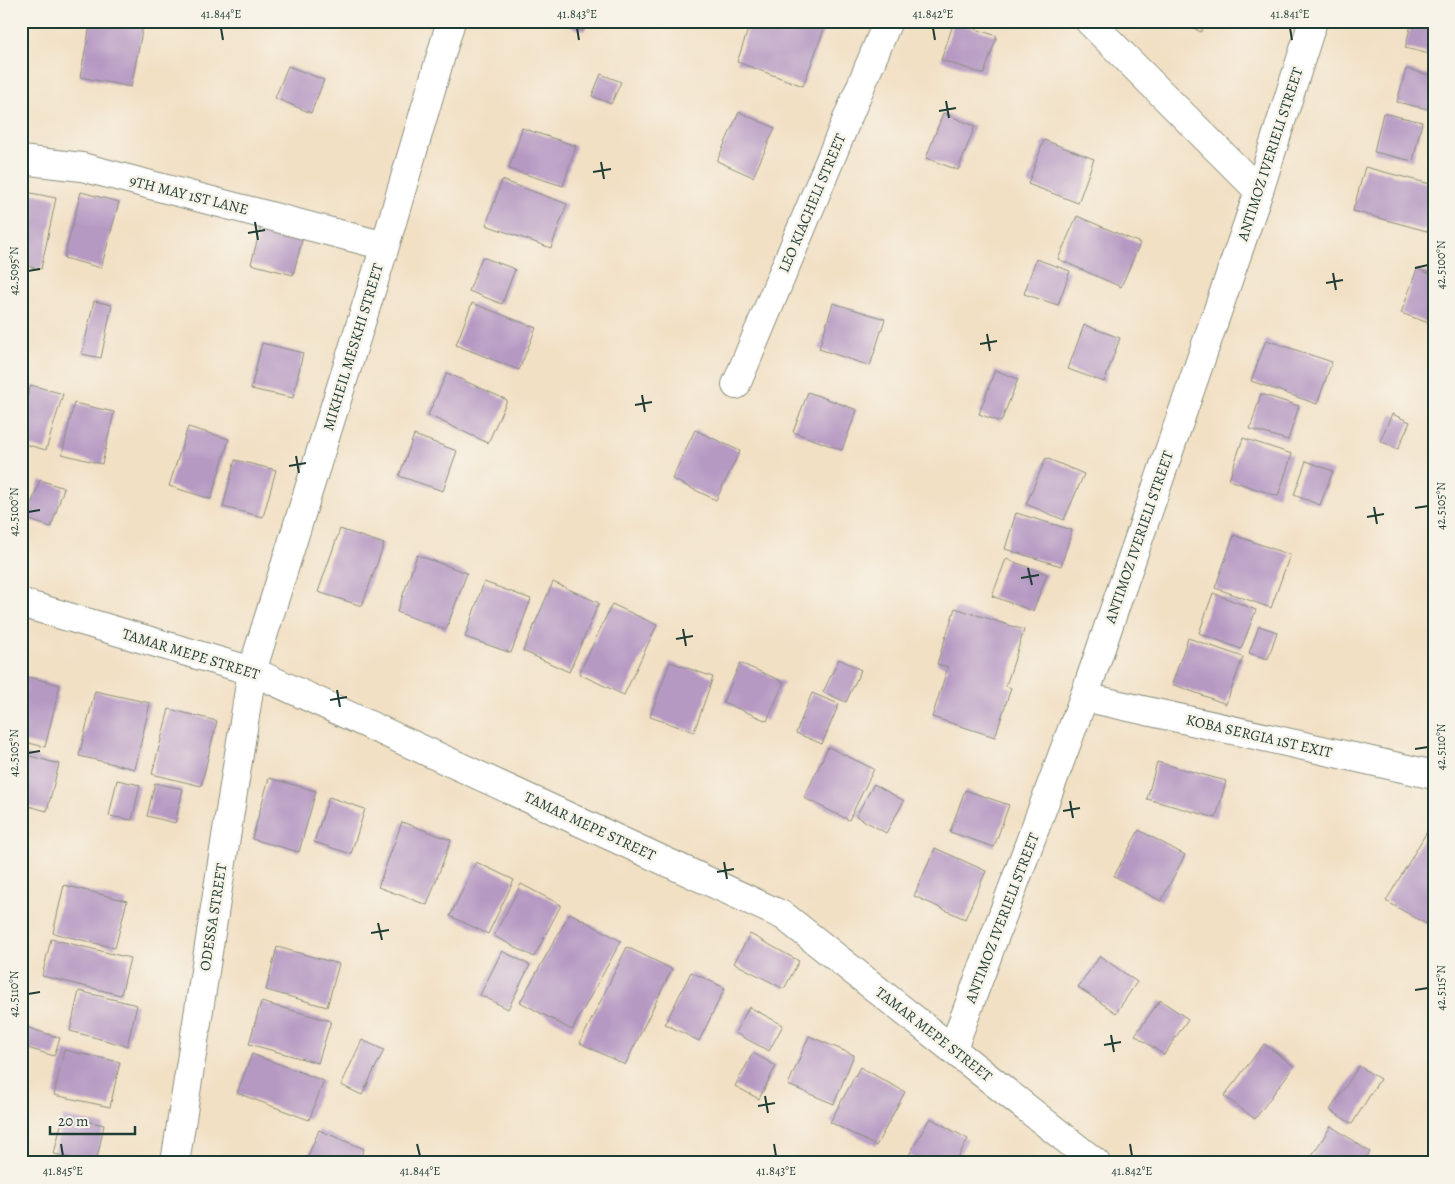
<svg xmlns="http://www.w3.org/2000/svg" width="1455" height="1184" font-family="Alegreya,serif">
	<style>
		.building { fill: #b699c3 }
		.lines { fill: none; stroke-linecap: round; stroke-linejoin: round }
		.minor-casing { stroke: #888e7c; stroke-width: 30 }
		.tertiary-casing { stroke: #888e7c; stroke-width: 30 }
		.minor { stroke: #fff; stroke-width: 28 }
		.tertiary { stroke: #fff; stroke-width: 28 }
		.ticks { fill: none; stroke: #1f3d34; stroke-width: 2 }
		.labels { text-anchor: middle; stroke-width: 5; stroke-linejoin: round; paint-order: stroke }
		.street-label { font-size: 15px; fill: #1f3d34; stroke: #f7f3e8 }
		.neatline { fill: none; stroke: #1f3d34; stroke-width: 2 }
		.ticks-label { font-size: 12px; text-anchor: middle; fill: #1f3d34 }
	</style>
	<rect width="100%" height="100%" fill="#f7f3e8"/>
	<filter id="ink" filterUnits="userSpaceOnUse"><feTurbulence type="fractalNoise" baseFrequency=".02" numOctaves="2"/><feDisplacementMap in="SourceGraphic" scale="10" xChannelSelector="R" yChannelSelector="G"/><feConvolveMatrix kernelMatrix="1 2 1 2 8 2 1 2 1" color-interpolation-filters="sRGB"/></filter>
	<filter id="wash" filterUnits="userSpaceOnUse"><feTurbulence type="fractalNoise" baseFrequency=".0096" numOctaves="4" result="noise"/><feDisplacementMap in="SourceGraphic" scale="20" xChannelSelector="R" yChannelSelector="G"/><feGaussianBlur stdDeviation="1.12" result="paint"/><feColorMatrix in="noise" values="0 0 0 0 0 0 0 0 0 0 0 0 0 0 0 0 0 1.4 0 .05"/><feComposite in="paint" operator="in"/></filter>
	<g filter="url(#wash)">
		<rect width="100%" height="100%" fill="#f2e0c5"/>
		<g id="blocks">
			<!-- building -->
			<path class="building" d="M 91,21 L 144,21 L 131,87 L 80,77 Z
				M 553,21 L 587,21 L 584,31 Z
				M 751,21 L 804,21 L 824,29 L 803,86 L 737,62 Z
				M 1180,21 L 1206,21 L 1201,32 Z
				M 1412,21 L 1434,21 L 1434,55 L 1405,48 Z
				M 954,22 L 997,36 L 984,74 L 941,60 Z
				M 288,66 L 324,80 L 311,113 L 275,98 Z
				M 1406,69 L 1434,76 L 1434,104 L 1432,110 L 1397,102 Z
				M 601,74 L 621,82 L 611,104 L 592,96 Z
				M 739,112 L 775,128 L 753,177 L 717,161 Z
				M 943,113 L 975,126 L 958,170 L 926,158 Z
				M 1383,113 L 1422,122 L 1413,161 L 1374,152 Z
				M 522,128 L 576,146 L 563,186 L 509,169 Z
				M 1044,140 L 1094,159 L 1078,203 L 1028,184 Z
				M 1365,167 L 1434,185 L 1434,233 L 1353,211 Z
				M 502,180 L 567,204 L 551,248 L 486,225 Z
				M 21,191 L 56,198 L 41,269 L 21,265 Z
				M 81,192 L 119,202 L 101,268 L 64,258 Z
				M 1077,216 L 1140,243 L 1121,287 L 1058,259 Z
				M 261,226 L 303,236 L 293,275 L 251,264 Z
				M 482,257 L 515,269 L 502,304 L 469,291 Z
				M 1036,259 L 1070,271 L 1058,305 L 1024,294 Z
				M 1417,269 L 1434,275 L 1434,325 L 1401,313 Z
				M 94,301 L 112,305 L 101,358 L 82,354 Z
				M 472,303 L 536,328 L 519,370 L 456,345 Z
				M 833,303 L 885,319 L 870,366 L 819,349 Z
				M 1084,325 L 1120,338 L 1104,382 L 1068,369 Z
				M 1266,340 L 1332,362 L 1317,404 L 1251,381 Z
				M 262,343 L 303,353 L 293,398 L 251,389 Z
				M 995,370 L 1018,379 L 1001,422 L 979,414 Z
				M 447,373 L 507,400 L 488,443 L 428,415 Z
				M 31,385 L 63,394 L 46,450 L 21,443 L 21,416 Z
				M 808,392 L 857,410 L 842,450 L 793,432 Z
				M 1261,394 L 1299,406 L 1288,440 L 1250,429 Z
				M 74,403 L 114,412 L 102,464 L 62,454 Z
				M 1392,414 L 1410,422 L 1398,449 L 1380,441 Z
				M 188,427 L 229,439 L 211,499 L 169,486 Z
				M 695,430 L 740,451 L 716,500 L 672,479 Z
				M 414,435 L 457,451 L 443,491 L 399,476 Z
				M 1243,438 L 1292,454 L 1278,496 L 1229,480 Z
				M 1046,458 L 1084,474 L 1064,520 L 1026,504 Z
				M 235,460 L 276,470 L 263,517 L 223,507 Z
				M 1306,461 L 1333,471 L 1320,505 L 1294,495 Z
				M 40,480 L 64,488 L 51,527 L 26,519 Z
				M 1016,513 L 1072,530 L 1061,566 L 1005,549 Z
				M 340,529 L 384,544 L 362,606 L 318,592 Z
				M 1234,535 L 1290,555 L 1271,608 L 1215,588 Z
				M 417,555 L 467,573 L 446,630 L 397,612 Z
				M 1006,559 L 1047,574 L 1033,611 L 992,596 Z
				M 484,582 L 531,599 L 511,653 L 465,637 Z
				M 553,582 L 599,603 L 569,672 L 523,651 Z
				M 1213,593 L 1256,610 L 1241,649 L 1199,633 Z
				M 612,604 L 657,625 L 624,695 L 579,674 Z
				M 955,608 L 1024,630 L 1006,686 L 1011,688 L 995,737 L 932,717 L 948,667 L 937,664 Z
				M 1259,626 L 1277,632 L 1268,659 L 1249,653 Z
				M 1188,638 L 1243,657 L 1226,704 L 1172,684 Z
				M 839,659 L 861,670 L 846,702 L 823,692 Z
				M 670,662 L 713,677 L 694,732 L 650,717 Z
				M 740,663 L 784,682 L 767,721 L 723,702 Z
				M 21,675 L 60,685 L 45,747 L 21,741 Z
				M 95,691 L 150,703 L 135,769 L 79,756 Z
				M 812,693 L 839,704 L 822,744 L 796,733 Z
				M 169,709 L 217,721 L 201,786 L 152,774 Z
				M 828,747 L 874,769 L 849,820 L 804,798 Z
				M 23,754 L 59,764 L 47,811 L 21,804 L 21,762 Z
				M 1157,762 L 1226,781 L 1216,818 L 1147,799 Z
				M 269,778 L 316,791 L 299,852 L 252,839 Z
				M 117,780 L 140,785 L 132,820 L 109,816 Z
				M 155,783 L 183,789 L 175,823 L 147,816 Z
				M 874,784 L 904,801 L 886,833 L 856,816 Z
				M 965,790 L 1009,805 L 994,847 L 950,832 Z
				M 329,797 L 365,809 L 351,854 L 314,842 Z
				M 402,822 L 451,840 L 427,905 L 378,887 Z
				M 1139,830 L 1185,855 L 1161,901 L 1114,876 Z
				M 1428,830 L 1434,833 L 1434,915 L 1428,925 L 1386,901 Z
				M 935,848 L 986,871 L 965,919 L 914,896 Z
				M 476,862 L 514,880 L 488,934 L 450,916 Z
				M 521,884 L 561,905 L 534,957 L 494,936 Z
				M 64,885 L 127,901 L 115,948 L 53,933 Z
				M 570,913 L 621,941 L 572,1030 L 520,1002 Z
				M 750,934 L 799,961 L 784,989 L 734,963 Z
				M 51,939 L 130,958 L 121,995 L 42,976 Z
				M 277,947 L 339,964 L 327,1007 L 266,990 Z
				M 627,947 L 672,969 L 625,1065 L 580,1043 Z
				M 502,951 L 530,965 L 508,1009 L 480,995 Z
				M 1100,956 L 1137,982 L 1116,1013 L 1078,987 Z
				M 691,972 L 725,988 L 699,1041 L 665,1024 Z
				M 79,991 L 137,1005 L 127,1046 L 70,1031 Z
				M 1160,1000 L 1188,1019 L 1164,1055 L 1135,1035 Z
				M 261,1002 L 331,1021 L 318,1063 L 249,1044 Z
				M 749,1007 L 783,1025 L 769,1051 L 735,1033 Z
				M 26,1027 L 60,1038 L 54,1056 L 21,1046 Z
				M 809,1036 L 854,1055 L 834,1104 L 788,1085 Z
				M 362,1040 L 384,1050 L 362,1095 L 341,1085 Z
				M 1264,1044 L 1294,1066 L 1255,1119 L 1224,1096 Z
				M 64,1050 L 120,1062 L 110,1107 L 54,1095 Z
				M 753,1053 L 776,1066 L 759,1099 L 735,1086 Z
				M 252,1054 L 324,1081 L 309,1120 L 237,1093 Z
				M 1359,1066 L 1380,1079 L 1352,1124 L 1330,1110 Z
				M 860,1067 L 905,1092 L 876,1146 L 830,1122 Z
				M 63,1116 L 104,1125 L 96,1163 L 54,1154 Z
				M 930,1118 L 968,1139 L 955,1163 L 922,1163 L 909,1155 Z
				M 1331,1126 L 1370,1152 L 1363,1163 L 1307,1163 Z
				M 319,1130 L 364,1149 L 358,1163 L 305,1163 Z"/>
		</g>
	</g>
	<g filter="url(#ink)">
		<use href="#blocks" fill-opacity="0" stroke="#888e7c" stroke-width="1"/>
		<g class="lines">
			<defs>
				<path id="minor" d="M 1089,21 L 1259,191
					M 21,160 L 82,167 L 385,246
					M 736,385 L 888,21
					M 1084,697 L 1434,775
					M 953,1048 L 1084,697 L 1259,191 L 1313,21
					M 175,1163 L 252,671 L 385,246 L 451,21"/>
				<path id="tertiary" d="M 21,603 L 252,671 L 784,916 L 1096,1163"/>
			</defs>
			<!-- minor casing -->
			<use href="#minor" class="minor-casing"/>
			<!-- tertiary casing -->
			<use href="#tertiary" class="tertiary-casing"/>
			<!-- minor -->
			<use href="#minor" class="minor"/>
			<!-- tertiary -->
			<use href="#tertiary" class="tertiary"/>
		</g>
	</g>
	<!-- ticks -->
	<path class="ticks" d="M 221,28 L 223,40M 577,28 L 579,40M 933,28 L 935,40M 1290,28 L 1292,40M 946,101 L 949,118M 939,111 L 956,108M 601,162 L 604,179M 593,172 L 611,169M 255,222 L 258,240M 248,233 L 265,230M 1415,268 L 1428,265M 28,271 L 40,269M 1333,273 L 1336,290M 1326,283 L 1343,280M 987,334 L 990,351M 980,344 L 997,341M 642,395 L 645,412M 635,405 L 652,402M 296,456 L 299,473M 289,466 L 306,463M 1374,507 L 1377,524M 1415,508 L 1428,506M 28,512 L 40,510M 1367,517 L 1384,514M 1028,568 L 1032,585M 1021,578 L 1039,575M 683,629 L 686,646M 676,639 L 693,636M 337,690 L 340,707M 330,700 L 347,697M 1415,749 L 1428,747M 28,753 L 40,751M 1070,801 L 1073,818M 1063,811 L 1080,808M 724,862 L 727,879M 717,872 L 734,869M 378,923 L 382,940M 371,933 L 389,930M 1415,990 L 1428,988M 28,994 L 40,992M 1111,1035 L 1114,1052M 1104,1045 L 1121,1042M 765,1096 L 768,1113M 758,1106 L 775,1103M 61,1144 L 63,1156M 417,1144 L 420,1156M 774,1144 L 776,1156M 1130,1144 L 1132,1156"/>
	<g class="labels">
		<!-- street labels -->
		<g class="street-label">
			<text transform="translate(1270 154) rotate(-72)" y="5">ANTIMOZ IVERIELI STREET</text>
			<text transform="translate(189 195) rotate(14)" y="5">9TH MAY 1ST LANE</text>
			<text transform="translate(812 203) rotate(-67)" y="5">LEO KIACHELI STREET</text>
			<text transform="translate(353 347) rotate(-73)" y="5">MIKHEIL MESKHI STREET</text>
			<text transform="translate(1139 537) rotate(-71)" y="5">ANTIMOZ IVERIELI STREET</text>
			<text transform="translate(191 654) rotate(17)" y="5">TAMAR MEPE STREET</text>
			<text transform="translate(1259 736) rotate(13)" y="5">KOBA SERGIA 1ST EXIT</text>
			<text transform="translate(590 826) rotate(25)" y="5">TAMAR MEPE STREET</text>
			<text transform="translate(213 917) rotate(-81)" y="5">ODESSA STREET</text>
			<text transform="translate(1002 918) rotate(-69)" y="5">ANTIMOZ IVERIELI STREET</text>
			<text transform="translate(934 1034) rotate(38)" y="5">TAMAR MEPE STREET</text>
		</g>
	</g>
	<!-- margin -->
	<rect width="1455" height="1184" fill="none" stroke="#f7f3e8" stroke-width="55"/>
	<!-- scale -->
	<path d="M50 1126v8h85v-8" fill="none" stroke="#1f3d34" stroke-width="2.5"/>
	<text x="58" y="1126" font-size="15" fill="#1f3d34" stroke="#f7f3e8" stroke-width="4" paint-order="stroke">20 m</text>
	<rect x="28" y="28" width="1400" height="1128" class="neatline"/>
	<g class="ticks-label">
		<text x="221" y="18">41.844°E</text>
		<text x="577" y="18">41.843°E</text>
		<text x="933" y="18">41.842°E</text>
		<text x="1290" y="18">41.841°E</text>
		<text transform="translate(1441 265) rotate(-90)" y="4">42.5100°N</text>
		<text transform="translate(14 271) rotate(-90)" y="4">42.5095°N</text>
		<text transform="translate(1441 506) rotate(-90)" y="4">42.5105°N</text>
		<text transform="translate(14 512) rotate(-90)" y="4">42.5100°N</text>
		<text transform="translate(1441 747) rotate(-90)" y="4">42.5110°N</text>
		<text transform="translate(14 753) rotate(-90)" y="4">42.5105°N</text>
		<text transform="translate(1441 988) rotate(-90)" y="4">42.5115°N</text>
		<text transform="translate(14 994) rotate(-90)" y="4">42.5110°N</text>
		<text x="63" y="1175">41.845°E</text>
		<text x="420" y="1175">41.844°E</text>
		<text x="776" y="1175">41.843°E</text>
		<text x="1132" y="1175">41.842°E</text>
	</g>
</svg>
